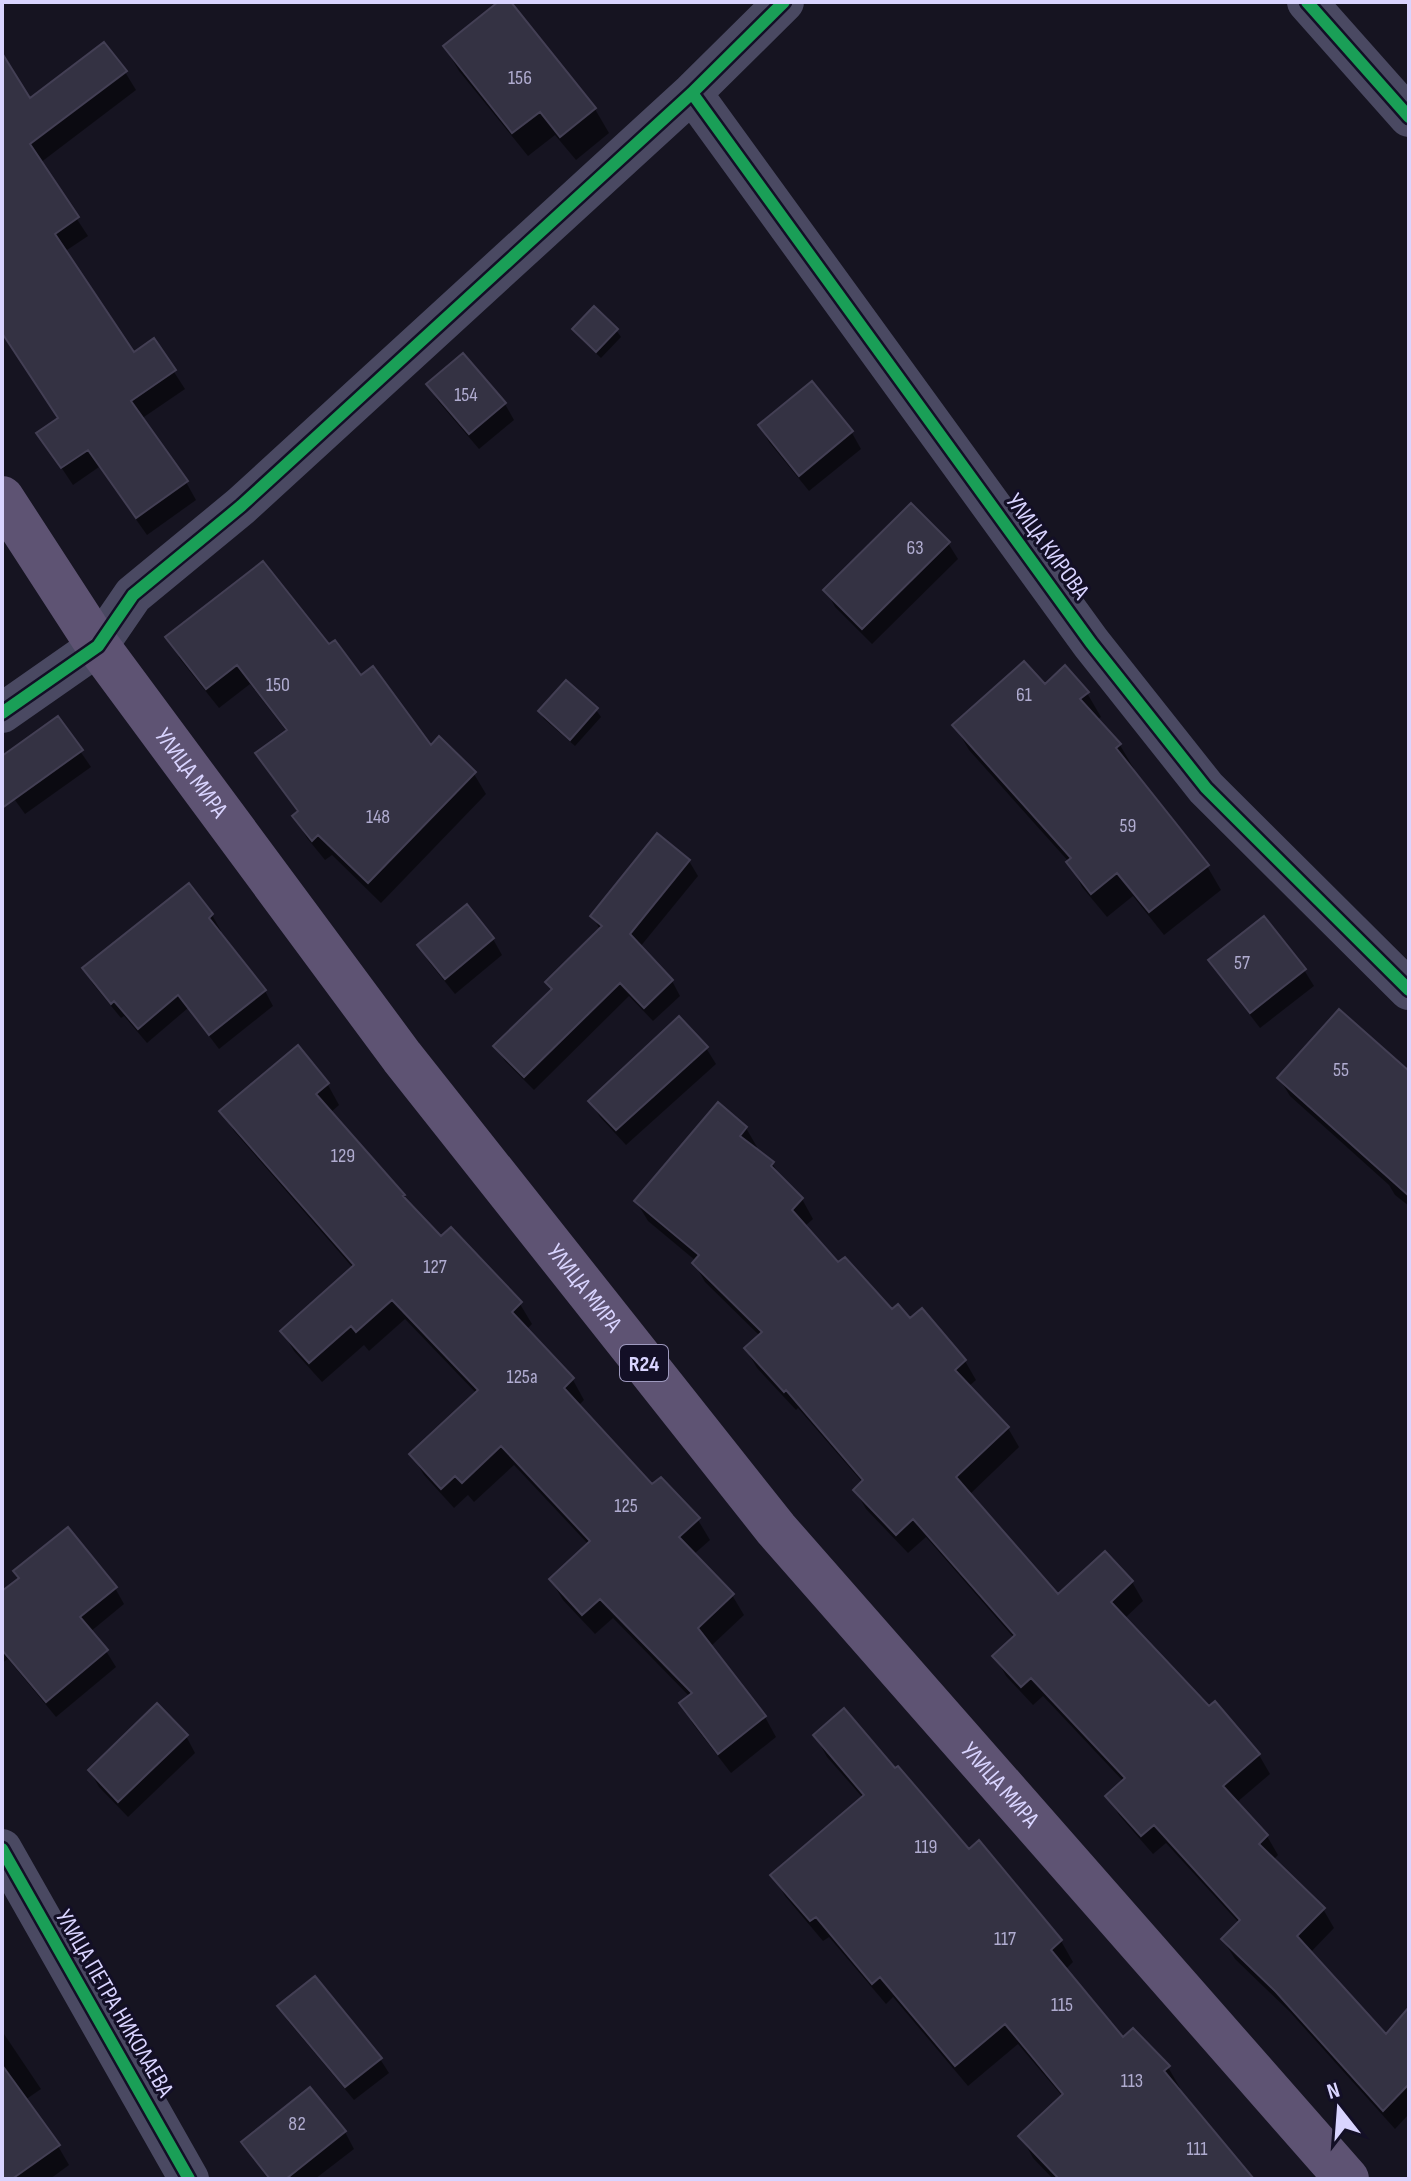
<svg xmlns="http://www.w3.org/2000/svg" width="1411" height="2181" font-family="'Sofia Sans Condensed',sans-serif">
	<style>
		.shadow { fill: #0007 }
		.building { fill: #343243; stroke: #433f54; stroke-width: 2 }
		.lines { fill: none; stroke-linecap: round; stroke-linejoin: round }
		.minor { stroke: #4a4962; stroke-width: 40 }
		.primary { stroke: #5e5373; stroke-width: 44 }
		.cycleway-casing { stroke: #130f26; stroke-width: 17 }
		.cycleway { stroke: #1a9f57; stroke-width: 12 }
		.labels { text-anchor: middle; stroke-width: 6; stroke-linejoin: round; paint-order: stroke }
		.number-label { font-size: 20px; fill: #b0acd0 }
		.shield { fill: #130f26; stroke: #9e99be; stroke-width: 2 }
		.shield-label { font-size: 22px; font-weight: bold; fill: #d9d4ff }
		.street-label { font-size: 24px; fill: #d9d4ff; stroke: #130f26 }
	</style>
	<rect width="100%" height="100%" fill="#161421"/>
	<!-- shadow -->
	<path class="shadow" d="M 502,2 L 509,2 L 595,109 L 609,133 L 576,160 L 555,135 L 528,156 L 459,71 L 445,47 Z
		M 2,56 L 29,101 L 125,72 L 136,90 L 40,163 L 88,236 L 64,252 L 133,355 L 154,341 L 185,389 L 141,419 L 186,482 L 196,500 L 147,535 L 99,467 L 73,485 L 39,434 L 60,419 L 2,332 Z
		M 574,329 L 616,330 L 621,337 L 601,358 L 579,337 Z
		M 812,384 L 852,433 L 861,449 L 809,491 L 769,442 L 760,426 Z
		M 428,385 L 505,404 L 514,420 L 479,449 L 438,401 Z
		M 948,543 L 958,559 L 872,644 L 835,607 L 826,590 Z
		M 168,638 L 329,647 L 431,748 L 474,774 L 486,794 L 381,903 L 332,855 L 325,860 L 307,838 L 295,817 L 299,813 L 270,774 L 258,753 L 287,732 L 250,684 L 219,708 L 180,659 Z
		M 1044,687 L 1087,693 L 1101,717 L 1097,720 L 1120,745 L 1134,769 L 1132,771 L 1207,866 L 1221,890 L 1164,935 L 1133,896 L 1107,917 L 1082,887 L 1069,862 L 969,750 L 955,726 Z
		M 596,710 L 601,717 L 575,746 L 544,719 L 540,712 Z
		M 58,719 L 91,767 L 25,814 L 2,782 L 2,759 Z
		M 689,861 L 698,876 L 640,947 L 672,981 L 680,996 L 653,1021 L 629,996 L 534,1090 L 505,1061 L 496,1046 L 552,990 L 548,982 L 600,930 L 593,916 Z
		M 188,886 L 212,915 L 221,931 L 219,932 L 265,991 L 273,1006 L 219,1049 L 188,1008 L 147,1043 L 124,1016 L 121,1018 L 93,984 L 84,969 Z
		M 493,939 L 502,955 L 455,994 L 429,962 L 420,946 Z
		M 1211,960 L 1304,970 L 1314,986 L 1260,1028 L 1220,976 Z
		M 297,1048 L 328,1085 L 339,1105 L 330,1113 L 403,1196 L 408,1205 L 441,1239 L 520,1304 L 532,1324 L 526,1330 L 573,1380 L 584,1400 L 578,1406 L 652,1487 L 698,1520 L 710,1540 L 693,1555 L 732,1595 L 744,1615 L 710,1647 L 765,1717 L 776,1737 L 731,1773 L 693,1724 L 681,1704 L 690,1697 L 613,1618 L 595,1634 L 563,1600 L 551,1580 L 589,1545 L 514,1465 L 474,1502 L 468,1495 L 454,1508 L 424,1475 L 412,1455 L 477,1394 L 405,1319 L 369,1351 L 364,1345 L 322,1382 L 294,1351 L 282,1331 L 353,1268 L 234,1131 L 222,1111 Z
		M 706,1048 L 716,1064 L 626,1145 L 600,1117 L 590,1101 Z
		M 1279,1078 L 1409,1081 L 1409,1206 L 1395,1195 L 1389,1185 L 1290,1096 Z
		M 746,1128 L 757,1147 L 755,1150 L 772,1163 L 782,1179 L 802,1199 L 813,1219 L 804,1227 L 838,1265 L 892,1312 L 909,1321 L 965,1361 L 976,1380 L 968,1387 L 1008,1428 L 1019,1447 L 969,1495 L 1058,1597 L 1132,1582 L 1143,1601 L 1124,1619 L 1209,1709 L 1259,1755 L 1270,1774 L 1236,1803 L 1267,1836 L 1278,1855 L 1273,1860 L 1323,1909 L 1334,1928 L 1310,1953 L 1386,2037 L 1409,2011 L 1409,2114 L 1395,2129 L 1289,2011 L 1235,1959 L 1223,1940 L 1239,1923 L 1166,1843 L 1153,1854 L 1119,1815 L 1108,1796 L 1124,1782 L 1043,1696 L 1033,1705 L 1006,1676 L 995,1656 L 1014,1638 L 926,1537 L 908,1553 L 866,1509 L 855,1490 L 863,1483 L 798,1408 L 796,1410 L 757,1368 L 746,1349 L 760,1336 L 705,1282 L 694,1263 L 696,1261 L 648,1221 L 636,1201 Z
		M 115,1588 L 124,1604 L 90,1632 L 106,1651 L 116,1667 L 56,1717 L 8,1659 L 2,1663 L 2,1594 Z
		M 815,1735 L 969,1852 L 1061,1941 L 1073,1962 L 1065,1970 L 1123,2040 L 1168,2067 L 1180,2088 L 1178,2091 L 1248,2174 L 1250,2173 L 1255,2179 L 1053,2179 L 1033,2158 L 1021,2136 L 1063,2097 L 1018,2044 L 968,2086 L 893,1997 L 886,2004 L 829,1937 L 823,1941 L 785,1896 L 773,1875 L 863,1798 L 827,1757 Z
		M 186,1736 L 195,1753 L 128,1817 L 99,1787 L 90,1771 Z
		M 280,2006 L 380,2059 L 389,2073 L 354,2100 L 288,2021 Z
		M 2,2031 L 41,2089 L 25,2100 L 58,2146 L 69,2165 L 50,2179 L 2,2179 Z
		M 310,2090 L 345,2132 L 354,2149 L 315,2179 L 269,2179 L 253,2159 L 244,2143 Z"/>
	<!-- building -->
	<path class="building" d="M 498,2 L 511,2 L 596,108 L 560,137 L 540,112 L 512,133 L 443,46 Z
		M 104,42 L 127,71 L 30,144 L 79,217 L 55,234 L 134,352 L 154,338 L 176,370 L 131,401 L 188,481 L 136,518 L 88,450 L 61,468 L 36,433 L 58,418 L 2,333 L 2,53 L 30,98 Z
		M 594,306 L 618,329 L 596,352 L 572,329 Z
		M 463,353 L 506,403 L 469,434 L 426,384 Z
		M 812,381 L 853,431 L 799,476 L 758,425 Z
		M 911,503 L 950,542 L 862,629 L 823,590 Z
		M 263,561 L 329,644 L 335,640 L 361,675 L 373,666 L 431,745 L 439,736 L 476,772 L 368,883 L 318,835 L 312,841 L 292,816 L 298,811 L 255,753 L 287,730 L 237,665 L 206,689 L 165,637 Z
		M 1024,661 L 1045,684 L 1065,665 L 1089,692 L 1080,699 L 1121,744 L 1116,748 L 1209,865 L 1149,912 L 1117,873 L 1091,894 L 1066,862 L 1071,858 L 952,725 Z
		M 566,680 L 598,708 L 570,740 L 538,711 Z
		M 58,716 L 83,750 L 2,808 L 2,756 Z
		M 657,833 L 690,860 L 630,934 L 673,980 L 644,1008 L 620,983 L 524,1077 L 493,1046 L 552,989 L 545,982 L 602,926 L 590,916 Z
		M 189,883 L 213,914 L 209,918 L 266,990 L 209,1035 L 178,995 L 138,1029 L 114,1001 L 111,1004 L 82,968 Z
		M 467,904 L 494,938 L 445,979 L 417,945 Z
		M 1264,916 L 1306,969 L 1250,1013 L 1208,960 Z
		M 1339,1009 L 1409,1071 L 1409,1196 L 1277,1078 Z
		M 679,1016 L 708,1047 L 616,1130 L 588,1101 Z
		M 298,1045 L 329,1083 L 316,1094 L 405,1195 L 403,1196 L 441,1236 L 451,1227 L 522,1302 L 512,1312 L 574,1378 L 564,1388 L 652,1484 L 661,1477 L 700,1518 L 679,1537 L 734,1594 L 698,1628 L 766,1716 L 718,1754 L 679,1703 L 692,1693 L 600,1599 L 582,1615 L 549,1579 L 590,1541 L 501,1446 L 462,1483 L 455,1476 L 441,1489 L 409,1454 L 478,1390 L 392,1300 L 356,1332 L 351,1326 L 309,1363 L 280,1331 L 354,1265 L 219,1111 Z
		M 718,1102 L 747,1127 L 740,1136 L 774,1162 L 771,1166 L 803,1198 L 792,1210 L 838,1262 L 845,1257 L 892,1309 L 898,1304 L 910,1318 L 922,1308 L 966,1360 L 955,1370 L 1009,1427 L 956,1477 L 1058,1594 L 1105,1551 L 1133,1581 L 1111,1602 L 1209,1706 L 1215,1701 L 1260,1754 L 1223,1786 L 1268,1835 L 1259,1844 L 1325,1908 L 1297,1936 L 1386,2034 L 1409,2007 L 1409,2084 L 1383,2111 L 1276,1992 L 1221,1939 L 1240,1920 L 1154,1825 L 1141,1836 L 1105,1796 L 1125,1778 L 1031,1678 L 1021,1687 L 992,1656 L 1015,1635 L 913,1519 L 896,1535 L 853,1490 L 863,1480 L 786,1390 L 784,1392 L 744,1348 L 762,1332 L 692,1263 L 699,1255 L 634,1201 Z
		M 68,1527 L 117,1587 L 80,1617 L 108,1650 L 46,1702 L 2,1650 L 2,1591 L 19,1578 L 13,1571 Z
		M 157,1703 L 188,1735 L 118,1802 L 88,1770 Z
		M 844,1708 L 895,1768 L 898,1766 L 969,1849 L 979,1840 L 1062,1940 L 1051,1950 L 1123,2037 L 1133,2028 L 1170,2066 L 1164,2071 L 1254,2179 L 1059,2179 L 1018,2136 L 1063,2094 L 1005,2024 L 955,2066 L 880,1977 L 872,1984 L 816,1917 L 810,1921 L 770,1875 L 864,1795 L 813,1735 Z
		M 315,1976 L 382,2058 L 345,2087 L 277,2006 Z
		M 2,2065 L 60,2145 L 12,2179 L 2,2179 Z
		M 310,2087 L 346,2131 L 286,2179 L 270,2179 L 241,2142 Z"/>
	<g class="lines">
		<!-- minor -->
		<path class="minor" d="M 1307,2 L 1409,117
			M 692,93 L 1091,643 L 1206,788 L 1409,990
			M 2,713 L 98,646 L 133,595 L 241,506 L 692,93 L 784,2
			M 2,1849 L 189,2179"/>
		<!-- primary -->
		<path class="primary" id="s1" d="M 2,498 L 98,646 L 402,1057 L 776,1529 L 1347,2179"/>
		<defs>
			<path id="cycleway" d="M 1307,2 L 1409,117
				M 692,93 L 1091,643 L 1206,788 L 1409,990
				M 2,713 L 98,646 L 133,595 L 241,506 L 692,93 L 784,2
				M 2,1849 L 189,2179"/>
		</defs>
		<!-- cycleway casing -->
		<use href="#cycleway" class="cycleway-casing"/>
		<!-- cycleway -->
		<use href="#cycleway" class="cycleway"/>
	</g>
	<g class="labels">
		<!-- number labels -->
		<g class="number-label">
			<text x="520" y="84">156</text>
			<text x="466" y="401">154</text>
			<text x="915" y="554">63</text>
			<text x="278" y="691">150</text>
			<text x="1024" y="701">61</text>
			<text x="378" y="823">148</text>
			<text x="1128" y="832">59</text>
			<text x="1242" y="969">57</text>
			<text x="1341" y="1076">55</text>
			<text x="343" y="1162">129</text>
			<text x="435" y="1273">127</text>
			<text x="522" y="1383">125а</text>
			<text x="626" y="1512">125</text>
			<text x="926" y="1853">119</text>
			<text x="1005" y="1945">117</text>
			<text x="1062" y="2011">115</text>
			<text x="1132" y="2087">113</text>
			<text x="297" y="2130">82</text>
			<text x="1197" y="2155">111</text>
		</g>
		<!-- shield labels -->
		<rect class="shield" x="620" y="1345" width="48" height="36" rx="6"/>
		<g class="shield-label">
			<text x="644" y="1371">R24</text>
		</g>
		<!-- street labels -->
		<g class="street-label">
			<text transform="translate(1048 546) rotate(54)" y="8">УЛИЦА КИРОВА</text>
			<text dy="8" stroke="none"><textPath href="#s1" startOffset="334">УЛИЦА МИРА</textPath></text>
			<text dy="8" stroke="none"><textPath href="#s1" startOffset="982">УЛИЦА МИРА</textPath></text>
			<text dy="8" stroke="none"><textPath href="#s1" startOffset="1630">УЛИЦА МИРА</textPath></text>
			<text transform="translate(115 2003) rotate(60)" y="8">УЛИЦА ПЕТРА НИКОЛАЕВА</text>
		</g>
	</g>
	<!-- border -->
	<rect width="1411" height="2181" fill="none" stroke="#d9d4ff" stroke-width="8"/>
	<!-- north arrow -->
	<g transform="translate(1339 2109) rotate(343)" stroke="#130f26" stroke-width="6" paint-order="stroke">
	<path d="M0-6L14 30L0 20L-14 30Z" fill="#d9d4ff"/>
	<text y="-12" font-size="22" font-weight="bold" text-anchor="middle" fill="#d9d4ff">N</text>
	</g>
</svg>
